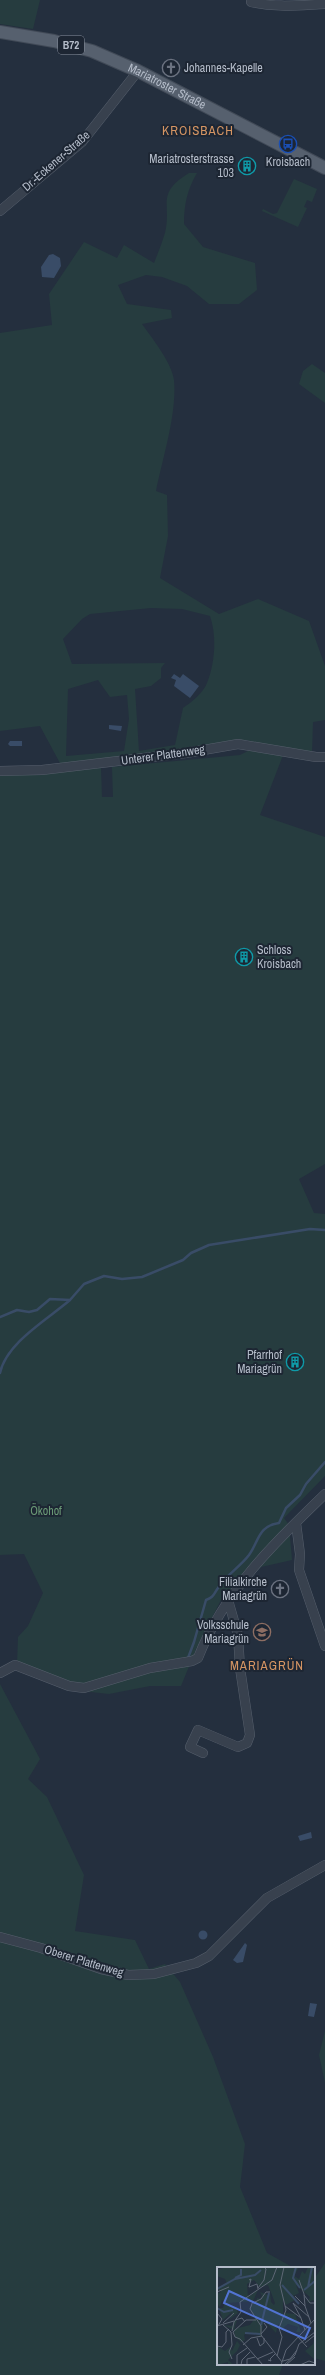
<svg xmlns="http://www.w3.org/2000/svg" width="325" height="2375" font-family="'Archivo Narrow',sans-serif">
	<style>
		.green { fill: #263c3f; fill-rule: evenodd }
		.water { fill: #394c67 }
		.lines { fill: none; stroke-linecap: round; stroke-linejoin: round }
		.stream { stroke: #394c67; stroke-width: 2.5 }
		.minor-casing { stroke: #565f6c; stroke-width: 10 }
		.major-casing { stroke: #414a57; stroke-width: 14 }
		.minor { stroke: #38414e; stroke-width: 9 }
		.major { stroke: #56606e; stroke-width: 12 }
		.labels { text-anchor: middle; stroke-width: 4; stroke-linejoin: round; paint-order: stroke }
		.shield { fill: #1d2633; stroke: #878f9c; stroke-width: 1 }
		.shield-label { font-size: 11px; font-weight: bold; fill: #b4bcc9 }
		.poi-label { font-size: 12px; fill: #b4bcc9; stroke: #1d2633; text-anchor: end }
		.street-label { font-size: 12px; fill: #b4bcc9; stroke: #1d2633 }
		.park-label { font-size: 12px; fill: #6b9a76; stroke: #1d2633 }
		.neighbourhood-label { font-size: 13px; letter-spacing: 1px; fill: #d59563; stroke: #1d2633 }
		.inset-river { fill: none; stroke: #394c67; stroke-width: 2 }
		.inset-road { fill: none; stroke: #5e6776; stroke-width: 1 }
		.view { fill: #5274d3; fill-opacity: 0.15; stroke: #5274d3; stroke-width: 2 }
		.inset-edge { fill: none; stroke: #b4bcc9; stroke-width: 2 }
	</style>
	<rect width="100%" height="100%" fill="#242f3e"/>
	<!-- green -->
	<path class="green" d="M 0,0 L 40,0 L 33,29 L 0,24 Z
		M 189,173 L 197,173 C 187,190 184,205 184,224 L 203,247 L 255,263 L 257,290 L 239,304 L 209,304 L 187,286 L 162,277 L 146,275 L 118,285 L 127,304 L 171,310 L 172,318 L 142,324 C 152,338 172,363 174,380 C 177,414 163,457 156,491 L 167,495 L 168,536 L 160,578 L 219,614 L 258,599 L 309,621 L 325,666 L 325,720 L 313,722 L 312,753 L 285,750 L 260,815 L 325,837 L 325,1164 L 299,1179 L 314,1213 L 325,1214 L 325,1476 L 284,1518 L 289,1525 L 292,1560 L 261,1567 L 246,1583 L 225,1592 L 197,1647 L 181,1686 L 150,1686 L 109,1694 L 64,1689 L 24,1670 L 17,1664 L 18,1637 L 28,1626 L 43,1593 L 24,1554 L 0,1555 L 0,775 L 101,768 L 102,797 L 113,797 L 112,767 L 240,755 L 260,745 L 247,740 L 171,753 L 61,765 L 40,726 L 0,731 L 0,333 L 52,325 L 49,294 L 84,242 L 117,258 L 124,245 L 154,263 C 158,253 162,243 165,233 C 172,204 155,194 189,173 ZM 151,608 L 182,609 L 210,616 C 217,636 215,663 207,683 C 203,693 192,702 183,708 L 175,745 L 139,751 L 135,689 L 151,686 L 161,678 L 161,668 L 165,663 L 72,664 L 63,639 L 82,619 L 90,614 ZM 98,680 L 110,697 L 127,695 L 129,719 L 124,751 L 66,756 L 68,689 Z
		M 294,179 L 317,189 L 312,202 L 307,200 L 304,207 L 307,208 L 298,227 L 262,211 L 263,209 L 273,214 L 277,213 Z
		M 312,364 L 325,373 L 325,403 L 299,384 L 303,371 Z
		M 0,1684 L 40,1759 L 28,1779 L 47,1797 L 84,1875 L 75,1931 L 135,1940 L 149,1969 L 165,1964 L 180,1982 L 213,2057 L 245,2144 L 240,2187 L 267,2253 L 294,2268 L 218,2268 L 218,2364 L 283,2364 L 279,2375 L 0,2375 Z
		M 325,2031 L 325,2083 L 319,2055 Z
		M 325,2263 L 325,2361 L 314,2358 L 314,2279 Z"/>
	<!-- water -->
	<path class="water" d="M 53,254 L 60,258 L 61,266 L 54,278 L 42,277 L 41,267 L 49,255 Z
		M 174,674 L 180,678 L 183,674 L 199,686 L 190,698 L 174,686 L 176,680 L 171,678 Z
		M 109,725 L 122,726 L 121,731 L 109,729 Z
		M 10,741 L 22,741 L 22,746 L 10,746 L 8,744 Z
		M 311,1832 L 312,1838 L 300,1841 L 298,1836 Z
		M198.5 1935a4.5 4.5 0 1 1 9 0a4.5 4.5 0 1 1-9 0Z
		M 245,1943 L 247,1945 L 243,1962 L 237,1963 L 233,1960 Z
		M 310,2003 L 317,2004 L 314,2017 L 308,2016 Z"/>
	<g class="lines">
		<!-- stream -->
		<path class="stream" d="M 0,1317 L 17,1310 L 29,1312 L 37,1310 L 50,1299 L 70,1300 L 84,1284 L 104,1276 L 122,1279 L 142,1277 L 183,1260 L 191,1253 L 209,1245 L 310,1229 L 325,1230
			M 0,1373 C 6,1343 48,1319 70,1300
			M 188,1658 L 194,1642 L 206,1600 C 214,1597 213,1595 218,1588 C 226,1575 240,1567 249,1555 C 259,1541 258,1526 279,1523 L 286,1508 L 300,1495 L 306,1484 L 325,1462"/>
		<defs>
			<path id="minor" d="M 251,2 C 276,8 300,5 325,4
				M 0,211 L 82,142 L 138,71
				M 0,771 L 42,770 L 186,753 L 238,744 L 316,757 L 325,757
				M 296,1523 L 300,1554 L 299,1570 L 325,1646
				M 0,1673 L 15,1665 L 69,1686 L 84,1688 L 150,1668 L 192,1661 L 198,1658 C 224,1591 275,1542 325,1494
				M 203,1753 L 190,1747 L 198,1730 L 238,1747 L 247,1743 L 250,1735 L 240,1668 L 238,1635 L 228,1600
				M 0,1937 L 41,1948 L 101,1969 L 128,1975 L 154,1974 L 196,1963 L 209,1956 L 267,1898 L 325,1865"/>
			<g id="major">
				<path id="s1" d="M 0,32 L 54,41 L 92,51 L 138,71 L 325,168"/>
			</g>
		</defs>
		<!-- minor casing -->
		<use href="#minor" class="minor-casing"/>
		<!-- major casing -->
		<use href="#major" class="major-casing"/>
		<!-- minor -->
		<use href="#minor" class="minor"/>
		<!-- major -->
		<use href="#major" class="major"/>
	</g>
	<!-- icons -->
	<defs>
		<symbol id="church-ring" viewBox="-11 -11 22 22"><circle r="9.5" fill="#1d2633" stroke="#6b7280" stroke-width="1.5"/><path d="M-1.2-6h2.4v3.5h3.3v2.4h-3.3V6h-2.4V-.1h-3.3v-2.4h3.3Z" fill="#6b7280"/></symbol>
		<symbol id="bus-ring" viewBox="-11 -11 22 22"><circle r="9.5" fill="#1d2633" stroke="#1a4fb4" stroke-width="1.5"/><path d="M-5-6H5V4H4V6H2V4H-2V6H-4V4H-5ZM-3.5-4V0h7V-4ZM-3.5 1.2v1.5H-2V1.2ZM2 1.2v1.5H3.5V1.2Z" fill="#1a4fb4"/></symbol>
		<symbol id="building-ring" viewBox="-11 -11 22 22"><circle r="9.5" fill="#1d2633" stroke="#0f9aa8" stroke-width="1.5"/><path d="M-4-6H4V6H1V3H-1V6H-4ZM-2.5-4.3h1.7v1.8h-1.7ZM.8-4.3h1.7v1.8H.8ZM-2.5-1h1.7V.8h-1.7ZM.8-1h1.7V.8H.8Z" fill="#0f9aa8"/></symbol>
		<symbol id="school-ring" viewBox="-11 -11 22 22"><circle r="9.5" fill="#1d2633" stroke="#8d6e63" stroke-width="1.5"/><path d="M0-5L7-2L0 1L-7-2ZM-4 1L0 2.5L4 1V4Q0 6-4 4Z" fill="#8d6e63"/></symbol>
	</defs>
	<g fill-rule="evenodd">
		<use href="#church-ring" x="161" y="58" width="20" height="20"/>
		<use href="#bus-ring" x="278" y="134" width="20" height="20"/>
		<use href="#building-ring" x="237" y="156" width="20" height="20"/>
		<use href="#building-ring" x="234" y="947" width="20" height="20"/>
		<use href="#building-ring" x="285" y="1352" width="20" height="20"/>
		<use href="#church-ring" x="270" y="1579" width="20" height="20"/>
		<use href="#school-ring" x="252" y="1622" width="20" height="20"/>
	</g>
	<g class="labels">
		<!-- shield labels -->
		<rect class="shield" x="58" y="36" width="26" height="18" rx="3"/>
		<g class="shield-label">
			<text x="71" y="49">B72</text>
		</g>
		<!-- poi labels -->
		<g class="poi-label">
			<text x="184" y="72" text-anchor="start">Johannes-Kapelle</text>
			<text x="234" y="163">Mariatrosterstrasse<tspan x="234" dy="14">103</tspan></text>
			<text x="288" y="166" text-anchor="middle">Kroisbach</text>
			<text x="257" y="954" text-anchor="start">Schloss<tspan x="257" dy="14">Kroisbach</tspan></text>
			<text x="282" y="1359">Pfarrhof<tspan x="282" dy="14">Mariagrün</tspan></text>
			<text x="267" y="1586">Filialkirche<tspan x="267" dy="14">Mariagrün</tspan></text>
			<text x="249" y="1629">Volksschule<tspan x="249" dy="14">Mariagrün</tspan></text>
		</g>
		<!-- street labels -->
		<g class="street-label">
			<text dy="4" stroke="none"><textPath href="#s1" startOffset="177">Mariatroster Straße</textPath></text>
			<text transform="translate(56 161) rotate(-41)" y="4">Dr.-Eckener-Straße</text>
			<text transform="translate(163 755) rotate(-8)" y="4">Unterer Plattenweg</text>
			<text transform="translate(84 1961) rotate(17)" y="4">Oberer Plattenweg</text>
		</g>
		<!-- park labels -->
		<g class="park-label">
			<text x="46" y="1515">Ökohof</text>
		</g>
		<!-- neighbourhood labels -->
		<g class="neighbourhood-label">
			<text x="198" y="135">KROISBACH</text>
			<text x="267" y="1670">MARIAGRÜN</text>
		</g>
	</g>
	<!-- overview -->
	<g transform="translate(217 2267)">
		<rect width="98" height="98" fill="#242f3e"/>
		<path d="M 9,0 L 82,0 L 77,9 L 82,12 L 85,4 L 88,7 L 91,0 L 96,0 L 98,36 L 96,33 L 90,36 L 93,30 L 79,18 L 82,26 L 76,29 L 78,33 L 69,38 L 66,33 L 66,51 L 68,46 L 78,47 L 84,65 L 79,65 L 81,60 L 71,57 L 65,62 L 61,57 L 59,66 L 47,53 L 44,69 L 32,65 L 27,68 L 28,73 L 24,75 L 18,70 L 17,63 L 7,58 L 15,59 L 17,54 L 20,53 L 17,62 L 33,58 L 38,51 L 32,41 L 37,36 L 39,38 L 40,31 L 44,32 L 45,29 L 43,25 L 51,28 L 53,25 L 54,35 L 57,38 L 58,36 L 51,18 L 43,20 L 37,13 L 30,17 L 31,30 L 41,23 L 36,34 L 12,36 L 11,38 L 19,42 L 21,46 L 13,52 L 15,45 L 6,53 L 2,41 L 6,41 L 8,35 L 5,33 L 3,40 L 0,37 L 0,27 L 4,25 L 0,21 L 10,16 L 8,12 L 0,9 L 0,3 ZM 98,70 L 98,92 L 97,92 L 88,84 L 96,77 ZM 20,74 L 23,78 L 20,84 L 11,93 L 17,98 L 11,98 L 11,95 L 1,98 L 0,79 L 8,84 L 13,80 L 15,84 Z" fill="#263c3f"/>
		<path class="inset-river" d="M 79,0 L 76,11 L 83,21M 18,11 L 24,8 L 24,2M 65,18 L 82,37M 91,20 L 95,0M 0,22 L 18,12 L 38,8 L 44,3M 87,23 L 98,14M 0,41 L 7,45 L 16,43M 44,58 L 52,26M 28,66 L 43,67"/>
		<path class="inset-road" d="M 32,13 L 34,12 L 32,20 L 40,17 L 41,22M 82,13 L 87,27 L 88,39M 41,21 L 47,13 L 49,2 L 47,0M 0,25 L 12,20M 87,28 L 93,36 L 97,36M 78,29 L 88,39 L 94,56M 36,34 L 33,42 L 44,59 L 44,68 L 65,95M 36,36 L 44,32 L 49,25 L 53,25M 68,39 L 84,51 L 88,63M 0,46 L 5,52 L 1,59M 84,51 L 76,36 L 92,50M 18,53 L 25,51 L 28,55M 6,56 L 17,46M 6,58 L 14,65 L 15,78 L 12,85 L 15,92M 0,59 L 17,54M 15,64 L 17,55 L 24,45 L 23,35 L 55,13 L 60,0M 16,65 L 18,70 L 23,72 L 46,98M 16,65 L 29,53 L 39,53M 44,67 L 50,60 L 47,56M 81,70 L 90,80M 40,71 L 43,79 L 47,76 L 47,71M 88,76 L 98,68M 26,78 L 34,71 L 45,69M 0,79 L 5,80 L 9,75 L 9,65 L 12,62M 60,89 L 65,70 L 62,61 L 69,43 L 63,18 L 67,0M 40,92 L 56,85M 51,93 L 54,94 L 53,92 L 58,87M 66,94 L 73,92 L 80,83M 20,98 L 20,88 L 30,81M 24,98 L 25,93 L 33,85M 30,98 L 30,92 L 38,90M 64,98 L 69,83 L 98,52M 67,98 L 78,88 L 82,77 L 98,65M 69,98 L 78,90M 83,98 L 92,94 L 98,96"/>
		<path class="view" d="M 12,24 L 93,61 L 88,72 L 7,36 Z"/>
		<rect width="98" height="98" class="inset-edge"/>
	</g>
</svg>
